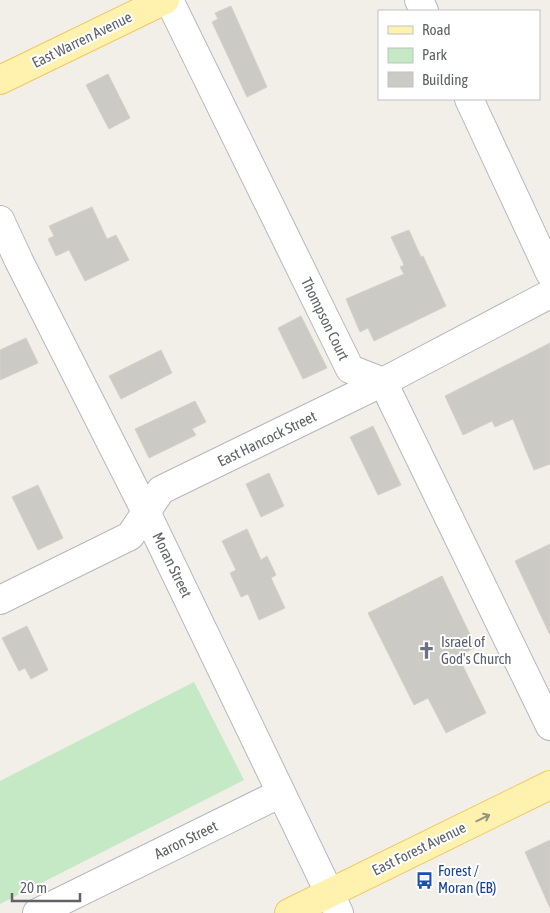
<svg xmlns="http://www.w3.org/2000/svg" width="550" height="913" font-family="'Asap Condensed',sans-serif">
	<style>
		.green { fill: #c5e8c5 }
		.building { fill: #cccac5; stroke: #d6d1c6 }
		.lines { fill: none; stroke-linecap: round; stroke-linejoin: round }
		.minor-casing { stroke: #b5b8bc; stroke-width: 30 }
		.major-casing { stroke: #f2c960; stroke-width: 30 }
		.minor { stroke: #fff; stroke-width: 28 }
		.major { stroke: #fff2af; stroke-width: 28 }
		.oneway { stroke: #979581 }
		.labels { text-anchor: middle; stroke-width: 4; stroke-linejoin: round; paint-order: stroke }
		.street-label { font-size: 15px; fill: #5f6368; stroke: #fff }
		.worship-label { font-size: 15px; fill: #5b616d; stroke: #fff; text-anchor: start }
		.transit-label { font-size: 15px; fill: #164399; stroke: #fff; text-anchor: start }
	</style>
	<rect width="100%" height="100%" fill="#f1efe8"/>
	<!-- green -->
	<path class="green" d="M 194,682 L 244,780 L 0,904 L 0,781 Z"/>
	<!-- building -->
	<path class="building" d="M 231,6 L 267,87 L 247,97 L 212,22 L 218,19 L 215,13 Z
		M 108,74 L 130,118 L 109,129 L 86,85 Z
		M 92,207 L 107,239 L 116,235 L 129,260 L 85,281 L 69,250 L 56,256 L 48,239 L 54,236 L 49,226 Z
		M 409,230 L 421,257 L 423,256 L 446,306 L 374,341 L 368,328 L 360,332 L 346,299 L 404,274 L 400,267 L 404,265 L 391,237 Z
		M 301,316 L 327,368 L 303,379 L 278,328 Z
		M 26,338 L 38,363 L 0,380 L 0,350 Z
		M 550,343 L 550,464 L 534,470 L 513,419 L 495,427 L 492,421 L 463,435 L 445,396 Z
		M 161,350 L 172,373 L 121,399 L 109,376 Z
		M 195,401 L 206,422 L 192,429 L 196,435 L 149,458 L 135,429 Z
		M 373,426 L 401,485 L 378,495 L 350,437 Z
		M 269,473 L 284,506 L 261,517 L 246,484 Z
		M 38,485 L 63,538 L 38,550 L 12,497 Z
		M 247,529 L 261,560 L 267,556 L 276,575 L 271,578 L 285,608 L 259,620 L 248,594 L 241,597 L 230,573 L 236,570 L 222,541 Z
		M 550,544 L 550,635 L 515,561 Z
		M 442,576 L 476,647 L 458,656 L 486,713 L 446,733 L 428,698 L 414,705 L 368,613 Z
		M 27,626 L 48,670 L 31,679 L 25,668 L 19,671 L 2,638 Z
		M 550,840 L 550,908 L 525,852 Z"/>
	<g class="lines">
		<defs>
			<path id="minor" d="M 169,0 L 350,369 L 383,382 L 550,726
				M 419,0 L 424,11
				M 469,99 L 550,273
				M 0,220 L 19,261 L 146,512 L 339,913
				M 0,600 L 130,536 L 161,490 L 383,382 L 550,294
				M 37,913 L 281,793"/>
			<path id="major" d="M 0,80 L 165,0
				M 289,913 L 550,785"/>
		</defs>
		<!-- minor casing -->
		<use href="#minor" class="minor-casing"/>
		<!-- major casing -->
		<use href="#major" class="major-casing"/>
		<!-- minor -->
		<use href="#minor" class="minor"/>
		<!-- major -->
		<use href="#major" class="major"/>
	</g>
	<!-- one-way arrows -->
	<defs><path id="oneway-shaft" d="M-6 0H5M1.5-3L5.5 0L1.5 3" fill="none" stroke-width="1.6" stroke-linecap="round" stroke-linejoin="round" transform="scale(1.25)"/></defs>
	<use class="oneway" href="#oneway-shaft" transform="translate(483 818) rotate(-26)"/>
	<!-- icons -->
	<defs>
		<symbol id="church-bare" viewBox="-9 -9 18 18"><path d="M-1.2-6h2.4v3.5h3.3v2.4h-3.3V6h-2.4V-.1h-3.3v-2.4h3.3Z" fill="#6b7280" stroke="#fff" stroke-width="2.5" paint-order="stroke"/></symbol>
		<symbol id="bus-bare" viewBox="-9 -9 18 18"><path d="M-5-6H5V4H4V6H2V4H-2V6H-4V4H-5ZM-3.5-4V0h7V-4ZM-3.5 1.2v1.5H-2V1.2ZM2 1.2v1.5H3.5V1.2Z" fill="#1a4fb4" stroke="#fff" stroke-width="2.5" paint-order="stroke"/></symbol>
	</defs>
	<g fill-rule="evenodd">
		<use href="#church-bare" x="414" y="638" width="25" height="25"/>
		<use href="#bus-bare" x="412" y="868" width="25" height="25"/>
	</g>
	<g class="labels">
		<!-- street labels -->
		<g class="street-label">
			<text transform="translate(82 40) rotate(-26)" y="5">East Warren Avenue</text>
			<text transform="translate(325 319) rotate(64)" y="5">Thompson Court</text>
			<text transform="translate(267 439) rotate(-26)" y="5">East Hancock Street</text>
			<text transform="translate(172 565) rotate(64)" y="5">Moran Street</text>
			<text transform="translate(186 840) rotate(-26)" y="5">Aaron Street</text>
			<text transform="translate(419 849) rotate(-26)" y="5">East Forest Avenue</text>
		</g>
		<!-- worship labels -->
		<g class="worship-label">
			<text x="441" y="647">Israel of<tspan x="441" dy="17">God's Church</tspan></text>
		</g>
		<!-- transit labels -->
		<g class="transit-label">
			<text x="438" y="876">Forest /<tspan x="438" dy="17">Moran (EB)</tspan></text>
		</g>
	</g>
	<!-- legend -->
	<rect x="378" y="10" width="162" height="90" fill="#ffffff" stroke="#bfc1c3"/>
	<rect x="388" y="26" width="25" height="8" fill="#fff2af" stroke="#bfc1c3"/>
	<text x="422" y="35" font-size="15" fill="#5f6368">Road</text>
	<rect x="388" y="48" width="25" height="15" fill="#c5e8c5" stroke="#bfc1c3"/>
	<text x="422" y="60" font-size="15" fill="#5f6368">Park</text>
	<rect x="388" y="72" width="25" height="15" fill="#cccac5" stroke="#bfc1c3"/>
	<text x="422" y="85" font-size="15" fill="#5f6368">Building</text>
	<!-- scale -->
	<path d="M12 893v8h68v-8" fill="none" stroke="#5f6368" stroke-width="2.5"/>
	<text x="20" y="893" font-size="15" fill="#5f6368" stroke="#ffffff" stroke-width="4" paint-order="stroke">20 m</text>
</svg>
